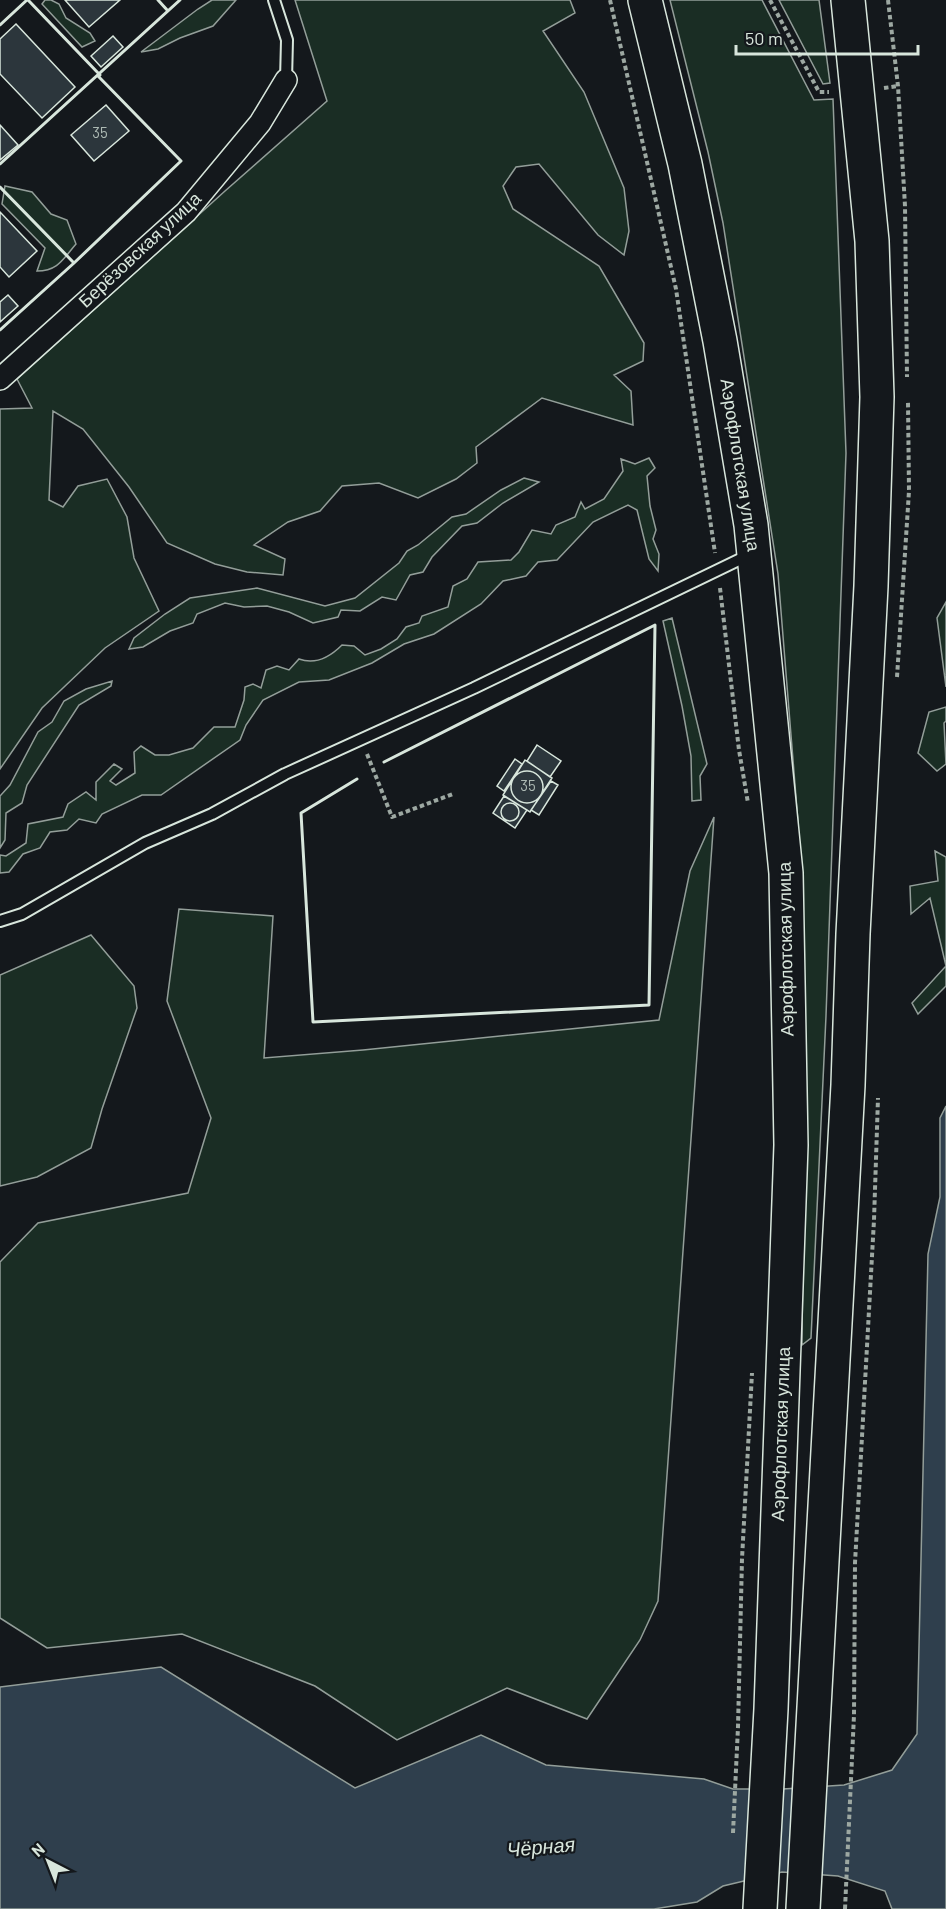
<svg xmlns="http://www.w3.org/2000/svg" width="946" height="1909" font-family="Barlow,sans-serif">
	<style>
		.green { fill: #1a2d24; stroke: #939e99; stroke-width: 1.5 }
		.water { fill: #2f3f4d; stroke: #939e99; stroke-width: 1.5 }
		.building { fill: #2c363c; stroke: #d8e6dc; stroke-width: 1.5 }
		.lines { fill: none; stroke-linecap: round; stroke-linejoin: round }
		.service-casing { stroke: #d8e6dc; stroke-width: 14 }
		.minor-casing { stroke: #d8e6dc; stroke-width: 24 }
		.primary-casing { stroke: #d8e6dc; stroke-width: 36 }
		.path { stroke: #9da8a2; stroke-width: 4; stroke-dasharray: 4.5 3; stroke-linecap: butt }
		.service { stroke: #14181c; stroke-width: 10 }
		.minor { stroke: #14181c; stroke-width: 21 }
		.primary { stroke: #14181c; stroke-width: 33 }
		.wall { stroke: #d8e6dc; stroke-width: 3 }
		.labels { text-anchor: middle; stroke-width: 4.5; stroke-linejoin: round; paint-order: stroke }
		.number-label { font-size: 15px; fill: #adbab4 }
		.street-label { font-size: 18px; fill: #d8e6dc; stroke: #14181c }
		.water-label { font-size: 20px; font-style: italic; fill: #d8e6dc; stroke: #14181c }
	</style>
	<rect width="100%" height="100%" fill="#14181c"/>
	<!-- green -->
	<path class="green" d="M 45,0 L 51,0 L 59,4 L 66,18 L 90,33 L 95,41 L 82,47 L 42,4 Z
		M 212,0 L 236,0 L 213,26 L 180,38 L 158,49 L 141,52 L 198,9 Z
		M 295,0 L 570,0 L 575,13 L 543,31 L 584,92 L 624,188 L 629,231 L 624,255 L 598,235 L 539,164 L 516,167 L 503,186 L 513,209 L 599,266 L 644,343 L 643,361 L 614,375 L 631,391 L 633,425 L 542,398 L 476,447 L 477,463 L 456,479 L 418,498 L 379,483 L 342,486 L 320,511 L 288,522 L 254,545 L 285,559 L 283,575 L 247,572 L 215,564 L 167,543 L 129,487 L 83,429 L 53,411 L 49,500 L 63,507 L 78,486 L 107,479 L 127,517 L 134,558 L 159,611 L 105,648 L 42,708 L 0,769 L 0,409 L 32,408 L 17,379 L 225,191 L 327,101 Z
		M 670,0 L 762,0 L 814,100 L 833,99 L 846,453 L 826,1016 L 811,1338 L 802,1345 L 805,1012 L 798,822 L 778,574 L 723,223 L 708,152 Z
		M 779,0 L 819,0 L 830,83 L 823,84 Z
		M 5,186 L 32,192 L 51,214 L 67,220 L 76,244 C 63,259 58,271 37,271 L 45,248 L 2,204 Z
		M 649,458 L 655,468 L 647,476 L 650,506 L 656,530 L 653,539 L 659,554 L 658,571 L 649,559 L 637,510 L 628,505 L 593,522 L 557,560 L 538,562 L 526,576 L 503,581 L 481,604 L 434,634 L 404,644 L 372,663 L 329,680 L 299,682 L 263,700 L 246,725 L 240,740 L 161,795 L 142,795 L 102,814 L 96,823 L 79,819 L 67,830 L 50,832 L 40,848 L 23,854 L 9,872 L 0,873 L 0,855 L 6,856 L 26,843 L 28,824 L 63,817 L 68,804 L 86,792 L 96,800 L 96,782 L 114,764 L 122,769 L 110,781 L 116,785 L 135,773 L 134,752 L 141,746 L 155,755 L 169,755 L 193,748 L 214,727 L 235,727 L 244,700 L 245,687 L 253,684 L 261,688 L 266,670 L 277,666 L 289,670 L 299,659 C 315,665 330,657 342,645 L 354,646 L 365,655 L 381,649 L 397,639 L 406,627 L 419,623 L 422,616 L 448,607 L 453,586 L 467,579 L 478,562 L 511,560 L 519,552 L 532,530 L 551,534 L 556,525 L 575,517 L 581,502 L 585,509 L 604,499 L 623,471 L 621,459 L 635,464 Z
		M 524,478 L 539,482 L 503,503 L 477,523 L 462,526 L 432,557 L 423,572 L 410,575 L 396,600 L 382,597 L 360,611 L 341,610 L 338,617 L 313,623 L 289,612 L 267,606 L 244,607 L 225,603 L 197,614 L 193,623 L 170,631 L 143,647 L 129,649 L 134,638 L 165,614 L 190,598 L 257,588 L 325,606 L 355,598 L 399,563 L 407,551 L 418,545 L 452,517 L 466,514 L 501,490 Z
		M 946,602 L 946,687 L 937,618 Z
		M 672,618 L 707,764 L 700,776 L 701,800 L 692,801 L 691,756 L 682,706 L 663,621 Z
		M 112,681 L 111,686 L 79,705 L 27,785 L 22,803 L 6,813 L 5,840 L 0,848 L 0,796 L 10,785 L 38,732 L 52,722 L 64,701 L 86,689 Z
		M 946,707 L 946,721 L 944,723 L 946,764 L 937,771 L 918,753 L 929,712 Z
		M 714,817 L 658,1601 L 640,1640 L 587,1719 L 507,1688 L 397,1740 L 315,1686 L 182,1634 L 47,1648 L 0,1618 L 0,1262 L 38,1223 L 188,1193 L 211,1118 L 167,1001 L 179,909 L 273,916 L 264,1058 L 363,1050 L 659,1020 L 690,871 Z
		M 935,851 L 946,857 L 946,986 L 918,1014 L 912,1003 L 946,966 L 930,898 L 911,914 L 910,886 L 938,881 Z
		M 91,935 L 134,986 L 137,1008 L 102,1109 L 91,1148 L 37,1177 L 0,1186 L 0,975 Z"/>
	<!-- water -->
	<path class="water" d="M 946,1106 L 946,1909 L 892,1909 L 885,1891 L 838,1876 L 782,1872 L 723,1886 L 697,1902 L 654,1909 L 0,1909 L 0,1687 L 161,1667 L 355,1788 L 481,1735 L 546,1765 L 704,1779 L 733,1789 L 783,1789 L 844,1785 L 892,1770 L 917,1734 L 928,1254 L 940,1197 L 940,1118 Z"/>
	<!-- building -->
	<path class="building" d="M 65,0 L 120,0 L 89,27 Z
		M 16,24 L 75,87 L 42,118 L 0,74 L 0,39 Z
		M 113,36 L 123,47 L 101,67 L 91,56 Z
		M 106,105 L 129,131 L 94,161 L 71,135 Z
		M 0,125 L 18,145 L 0,160 Z
		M 0,212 L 37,251 L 9,277 L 0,267 Z
		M 8,295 L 18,306 L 0,322 L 0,302 Z
		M 537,745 L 561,761 L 550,777 L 527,761 Z
		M 515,759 L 522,764 L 504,791 L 497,786 Z
		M 525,760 L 552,778 L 530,812 L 503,795 Z
		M511 787a16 16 0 1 1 32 0a16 16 0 1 1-32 0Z
		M 551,781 L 558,785 L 539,815 L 531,810 Z
		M 504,796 L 527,810 L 515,828 L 493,813 Z
		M501 812a9 9 0 1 1 18 0a9 9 0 1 1-18 0Z"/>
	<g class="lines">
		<defs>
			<path id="service" d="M 274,0 L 287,40 L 286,80
				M 0,921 L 22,914 L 145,843 L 212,814 L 285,774 L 474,688 L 751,554"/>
			<path id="minor" d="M 0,379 L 186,212 L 260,123 L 286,80"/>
			<path id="primary" d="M 645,0 L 685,164 L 720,341 L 751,525 L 786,873 L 791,1145 L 771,1709 L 760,1909
				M 803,1909 L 848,1085 L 853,934 L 871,586 L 877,397 L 872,241 L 848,0"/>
		</defs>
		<!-- service casing -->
		<use href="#service" class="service-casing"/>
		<!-- minor casing -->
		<use href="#minor" class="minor-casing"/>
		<!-- primary casing -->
		<use href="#primary" class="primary-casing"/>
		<!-- path -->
		<path class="path" d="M 610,0 L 676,289 L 715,553
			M 770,0 L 819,92 L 829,92
			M 888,0 L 898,86 L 905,206 L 907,377
			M 884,88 L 898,86
			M 720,588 L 739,750 L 748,803
			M 897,677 L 909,491 L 908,402
			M 367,754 L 392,817 L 453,794
			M 733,1833 L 738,1727 L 742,1559 L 752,1373
			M 845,1909 L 854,1715 L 855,1563 L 874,1220 L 878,1098"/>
		<!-- service -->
		<use href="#service" class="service"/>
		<!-- minor -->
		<use href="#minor" class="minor"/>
		<!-- primary -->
		<use href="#primary" class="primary"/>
		<!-- wall -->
		<path class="wall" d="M 28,0 L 100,75
			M 158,0 L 168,11
			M 0,25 L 27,0
			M 0,164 L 180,0
			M 0,187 L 74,263 L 181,161 L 98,76
			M 0,330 L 74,263
			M 357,779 L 301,813 L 313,1022 L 649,1005 L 655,625 L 384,762"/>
	</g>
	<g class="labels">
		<!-- number labels -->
		<g class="number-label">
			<text x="100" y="138">35</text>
			<text x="528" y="791">35</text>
		</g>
		<!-- street labels -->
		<g class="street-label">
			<text transform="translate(140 250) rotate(-43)" y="6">Берёзовская улица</text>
			<text transform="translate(740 465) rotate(81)" y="6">Аэрофлотская улица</text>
			<text transform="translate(786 949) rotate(-91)" y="6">Аэрофлотская улица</text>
			<text transform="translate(781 1434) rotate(-88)" y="6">Аэрофлотская улица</text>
		</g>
		<!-- water labels -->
		<g class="water-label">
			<text transform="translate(541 1847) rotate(-5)" y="7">Чёрная</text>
		</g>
	</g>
	<!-- north arrow -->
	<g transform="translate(48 1861) rotate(318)" stroke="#14181c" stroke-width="4.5" paint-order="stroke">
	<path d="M0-4.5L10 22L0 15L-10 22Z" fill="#d8e6dc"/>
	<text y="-9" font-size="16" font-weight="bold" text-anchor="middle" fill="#d8e6dc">N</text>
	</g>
	<!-- scale -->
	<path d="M736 45v9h182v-9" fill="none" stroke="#d8e6dc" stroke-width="3"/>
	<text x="745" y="45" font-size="18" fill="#d8e6dc" stroke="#14181c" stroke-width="4.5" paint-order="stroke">50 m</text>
</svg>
